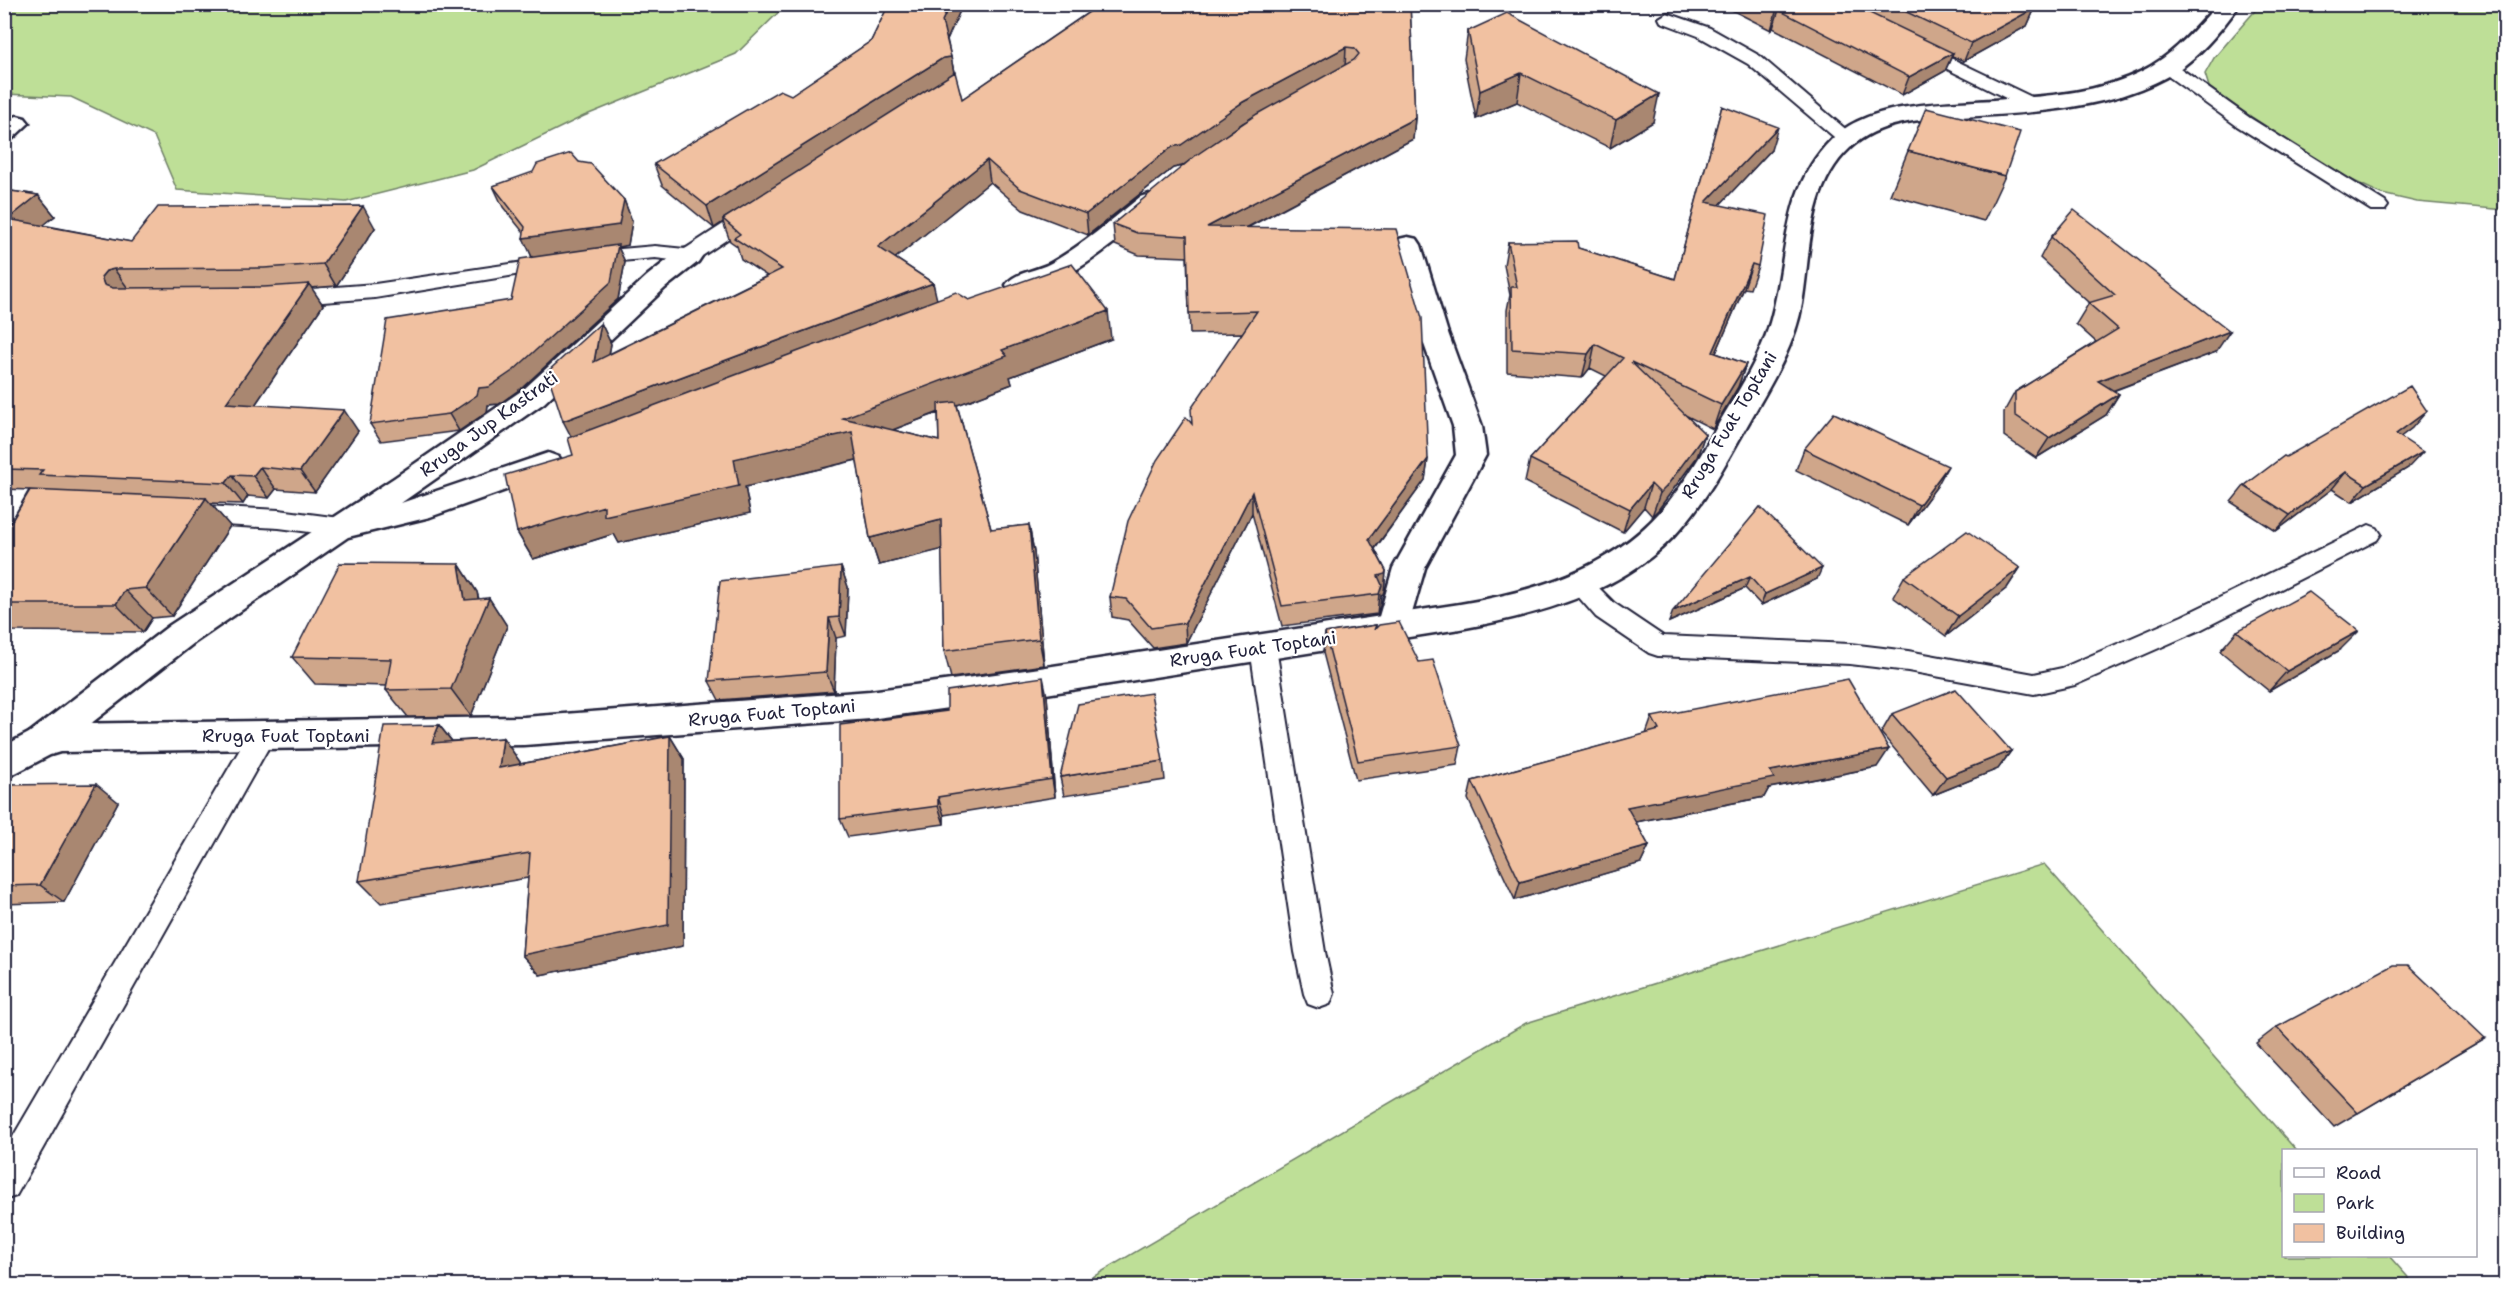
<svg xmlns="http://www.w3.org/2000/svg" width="2510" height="1290" font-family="'Shantell Sans',sans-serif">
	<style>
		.green { fill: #bedf97; stroke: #708069; stroke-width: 1.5 }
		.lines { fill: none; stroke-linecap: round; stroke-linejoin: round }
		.service-casing { stroke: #22223b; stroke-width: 4 }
		.minor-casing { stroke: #22223b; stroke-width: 5 }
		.tertiary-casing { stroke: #22223b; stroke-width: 5 }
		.service { fill: #fff; fill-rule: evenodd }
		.minor { fill: #fff; fill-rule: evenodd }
		.tertiary { fill: #fff; fill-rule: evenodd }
		.wall { fill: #cfa68a; stroke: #22223b; stroke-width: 1.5; fill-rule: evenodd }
		.shaded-wall { fill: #a98771; stroke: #22223b; stroke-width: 1.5 }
		.building { fill: #f1c1a1; stroke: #22223b; stroke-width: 1.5 }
		.labels { text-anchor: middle; stroke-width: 4.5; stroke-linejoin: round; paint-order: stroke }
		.street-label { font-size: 18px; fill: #22223b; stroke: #fff }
	</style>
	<rect width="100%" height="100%" fill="#fff"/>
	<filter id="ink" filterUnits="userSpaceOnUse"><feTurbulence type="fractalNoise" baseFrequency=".0167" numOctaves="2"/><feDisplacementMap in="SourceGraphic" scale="12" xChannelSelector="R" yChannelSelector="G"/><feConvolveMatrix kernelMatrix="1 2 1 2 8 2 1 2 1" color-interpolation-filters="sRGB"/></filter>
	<g filter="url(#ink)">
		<!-- green -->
		<path class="green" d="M 4,5 L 5,4 L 786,5 L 736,54 L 584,116 L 473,170 L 346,202 L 177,190 L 154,136 L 71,97 L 5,94 Z
			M 2260,5 L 2505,5 L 2505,210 L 2417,202 L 2382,194 L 2341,175 L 2210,90 L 2205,74 L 2214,58 Z
			M 2044,864 L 2296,1150 L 2284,1150 L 2284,1256 L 2389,1256 L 2415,1285 L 1079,1285 L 1526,1023 Z"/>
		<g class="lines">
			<defs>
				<path id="service" d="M 1667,13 L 1710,28 L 1760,56 L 1856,138 L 1854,142 L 1840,142 L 1748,64 L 1698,36 L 1661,22 L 1659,18 Z
					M 1917,42 L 2038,100 L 2041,104 L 2038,108 L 2026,108 L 1911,51 L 1908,47 L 1911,43 Z
					M 2167,62 L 2173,63 L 2250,118 L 2385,202 L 2388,206 L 2385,210 L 2371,210 L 2237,126 L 2161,71 L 2158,67 L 2161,63 Z
					M 755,206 L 762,208 L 765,212 L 762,216 L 696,260 L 689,262 L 655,258 L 587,264 L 580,262 L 577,258 L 580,254 L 587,252 L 655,246 L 685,249 L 748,208 Z
					M 551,258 L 558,260 L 561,264 L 558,268 L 375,298 L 284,305 L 277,303 L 274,298 L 277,293 L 284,291 L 375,284 Z
					M 187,505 L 279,510 L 340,518 L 348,521 L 352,527 L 348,533 L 340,536 L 279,528 L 187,523 L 179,520 L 175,514 L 179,508 Z
					M 2369,525 L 2377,528 L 2381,534 L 2377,540 L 2200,630 L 2075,685 L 2034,694 L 1908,671 L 1850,664 L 1658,656 L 1649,653 L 1596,617 L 1569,586 L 1572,579 L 1581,577 L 1590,579 L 1614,603 L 1663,636 L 1850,644 L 1908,651 L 2034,674 L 2062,668 L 2182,616 Z
					M 1263,638 L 1272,641 L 1276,648 L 1325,952 L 1334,994 L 1330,1004 L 1319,1008 L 1308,1004 L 1304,994 L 1295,952 L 1250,648 L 1254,641 Z
					M 262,724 L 271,727 L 275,735 L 271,743 L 16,1196 L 4,1200 L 4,1152 L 253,727 Z"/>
				<path id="minor" d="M 17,116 L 25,118 L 29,123 L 12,139 L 4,141 L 4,121 Z
					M 1149,194 L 1158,197 L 1162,202 L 1158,207 C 1127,232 1050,302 1010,291 L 1006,285 C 1014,272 1037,271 1051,263 C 1083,245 1111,220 1140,197 Z
					M 1408,237 L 1417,239 L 1421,245 L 1447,330 L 1482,426 L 1486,455 L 1425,568 L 1408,627 L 1404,636 L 1392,640 L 1380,636 L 1376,627 L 1393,568 L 1456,455 L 1453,426 L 1419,330 L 1395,245 L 1399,239 Z
					M 689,248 L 698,250 L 702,256 L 698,262 L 665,288 L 544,403 L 401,503 L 548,453 L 559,457 L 563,464 L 559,471 L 430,517 L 348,537 L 194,643 L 53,753 L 41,757 L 29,753 L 24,743 L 29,733 L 170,625 L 394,478 L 524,389 L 647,276 L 680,250 Z"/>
				<path id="tertiary" d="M 2218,4 L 2240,4 C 2223,28 2200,56 2175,72 C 2112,110 2031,113 1959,117 C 1922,119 1879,121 1850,148 C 1807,188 1811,251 1802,304 C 1794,349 1770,385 1748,424 C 1728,459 1709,496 1682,527 C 1627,592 1541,614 1460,629 L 1033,696 L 870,719 L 524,745 L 60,752 L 50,755 L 4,779 L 4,746 L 29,733 L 60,724 L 524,717 L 870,691 L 1033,669 L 1460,604 C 1535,591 1608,570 1660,512 C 1685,484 1704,450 1722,418 C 1744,382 1765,349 1774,307 C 1788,247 1784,186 1832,139 C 1872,99 1954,104 2006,99 C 2052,96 2100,92 2142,71 C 2174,55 2194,30 2218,4 Z"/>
			</defs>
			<!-- service casing -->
			<use href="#service" class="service-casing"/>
			<!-- minor casing -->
			<use href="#minor" class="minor-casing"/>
			<!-- tertiary casing -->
			<use href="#tertiary" class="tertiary-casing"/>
			<!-- service -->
			<use href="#service" class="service"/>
			<!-- minor -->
			<use href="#minor" class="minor"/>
			<!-- tertiary -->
			<use href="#tertiary" class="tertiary"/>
		</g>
		<!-- wall -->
		<path class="wall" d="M 889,4 L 963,4 L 947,39 L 954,72 L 962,99 L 1093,9 L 1037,4 L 1410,4 L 1415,118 L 1413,139 L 1247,228 L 1428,459 L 1425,480 L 1375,549 L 1386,571 L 1384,591 L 1383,594 L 1381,595 L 1380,606 L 1377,614 L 1282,626 L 1252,513 L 1186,643 L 1153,648 L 1128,620 L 1112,617 L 1110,597 L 1192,424 L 1242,333 L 1190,334 L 1187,257 L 1139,255 L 1115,245 L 1113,224 L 1194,158 L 1182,166 L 1173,168 L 1088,235 L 1023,210 L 990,182 L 895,258 L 933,283 L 936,299 L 969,300 L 1111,339 L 1010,377 L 1012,384 L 957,405 L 991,529 L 1029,525 L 1034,552 L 1044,665 L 951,678 L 944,651 L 942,549 L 879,565 L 870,538 L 857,460 L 745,487 L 750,513 L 619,543 L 614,534 L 533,559 L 517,532 L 573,455 L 571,436 L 601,323 L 611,344 L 609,354 L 767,276 L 741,259 L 737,246 L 730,241 L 723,222 L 714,228 L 662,185 L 654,164 L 791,95 L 871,41 ZM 1247,121 L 1207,148 L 1243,123 ZM 938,413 L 939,441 L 893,430 L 908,424 Z
			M 1720,4 L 2028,4 L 2035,8 L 2027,26 L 1964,61 L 1952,56 L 1945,71 L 1902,95 L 1773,28 L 1771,30 Z
			M 1468,31 L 1653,122 L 1610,148 L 1517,102 L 1476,119 L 1464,59 Z
			M 1722,106 L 1771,150 L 1719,205 L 1758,266 L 1750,289 L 1744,288 L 1716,353 L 1746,364 L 1738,387 L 1713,429 L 1685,415 L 1705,434 L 1697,457 L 1658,510 L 1652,516 L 1644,507 L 1623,532 L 1525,482 L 1530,459 L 1606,376 L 1590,368 L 1582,378 L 1507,372 L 1507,310 L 1510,295 L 1504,265 L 1508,242 L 1578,248 L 1675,279 Z
			M 1908,151 L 2005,176 L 1984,221 L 1890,195 Z
			M 579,162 L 624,200 L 632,221 L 628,245 L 618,247 L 625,262 L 618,299 L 523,387 L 499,404 L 488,405 L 487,412 L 459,431 L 381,441 L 370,424 L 511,300 L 532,258 L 524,233 L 503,207 L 493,186 Z
			M 4,190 L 38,195 L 55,216 L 43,225 L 131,242 L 375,228 L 336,286 L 311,288 L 323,305 L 255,405 L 358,431 L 315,492 L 276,489 L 269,498 L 248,496 L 243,504 L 210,503 L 230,526 L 172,616 L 152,618 L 143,632 L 4,631 L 4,534 L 29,490 L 4,489 Z
			M 2051,237 L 2216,352 L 2113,391 L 2119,394 L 2106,415 L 2036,458 L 2004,436 L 2004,412 L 2015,392 L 2096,342 L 2076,324 L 2089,303 L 2040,258 Z
			M 2412,428 L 2400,437 L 2408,468 L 2352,502 L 2332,489 L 2276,531 L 2231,502 L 2244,486 L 2286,457 Z
			M 1804,449 L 1937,486 L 1908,525 L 1796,470 Z
			M 1760,507 L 1817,579 L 1761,605 L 1745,588 L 1669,622 Z
			M 459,564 L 477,592 L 479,599 L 489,598 L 507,626 L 471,716 L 408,717 L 386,690 L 387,686 L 315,684 L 292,657 Z
			M 841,567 L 848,587 L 846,636 L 836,638 L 834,691 L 719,700 L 709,681 Z
			M 2020,568 L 2007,588 L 1946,636 L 1893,597 L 1904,577 Z
			M 1376,625 L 1376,628 L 1419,662 L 1461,746 L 1457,765 L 1356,780 L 1323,653 L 1325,633 Z
			M 2237,631 L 2340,650 L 2269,691 L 2220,651 Z
			M 1047,696 L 1055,797 L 944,815 L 944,824 L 848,837 L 840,819 L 947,711 Z
			M 1892,714 L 2011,751 L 1998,769 L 1933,795 L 1881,733 Z
			M 1652,717 L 1877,767 L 1769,788 L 1764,797 L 1636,822 L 1649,846 L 1641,863 L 1515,900 L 1468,799 L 1472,781 L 1646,734 Z
			M 439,725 L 452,741 L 503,738 L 520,762 L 520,764 L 670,736 L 684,759 L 683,946 L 540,975 L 522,955 L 528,878 L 381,903 L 359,881 Z
			M 1163,761 L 1165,780 L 1064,796 L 1060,777 Z
			M 4,785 L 118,802 L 64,902 L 4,904 Z
			M 2277,1027 L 2485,1038 L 2334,1127 L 2256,1043 Z"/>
		<!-- shaded-wall -->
		<path class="shaded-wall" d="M 950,4 L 963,4 L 946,42 L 942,21 Z
			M 2035,8 L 2027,26 L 1964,61 L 1971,43 Z
			M 1779,10 L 1773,28 L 1771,30 L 1776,12 Z
			M 1346,47 L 1345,68 L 1243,123 L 1182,166 L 1173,168 L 1088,235 L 1086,214 L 1172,147 L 1243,102 Z
			M 1953,53 L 1945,71 L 1902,95 L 1909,77 Z
			M 951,57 L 955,78 L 723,219 L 723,222 L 714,228 L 707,206 L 943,58 Z
			M 1521,73 L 1517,102 L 1476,119 L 1480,91 Z
			M 1659,94 L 1653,122 L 1610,148 L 1616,120 Z
			M 1415,118 L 1413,139 L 1208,248 L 1207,227 Z
			M 1778,127 L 1771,150 L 1700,226 L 1706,202 Z
			M 987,160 L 990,182 L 883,268 L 878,247 Z
			M 38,195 L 55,216 L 25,240 L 8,219 Z
			M 624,200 L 632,221 L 628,245 L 618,247 L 625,262 L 618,299 L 523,387 L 499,404 L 488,405 L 487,412 L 459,431 L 449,414 L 479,388 L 533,259 L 523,238 Z
			M 363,206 L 375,228 L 336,286 L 323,264 Z
			M 1752,264 L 1744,288 L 1706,376 L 1713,352 Z
			M 114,269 L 130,291 L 122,293 L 104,285 L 101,277 L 106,271 Z
			M 933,283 L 938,304 L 574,442 L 563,421 Z
			M 309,284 L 323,305 L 242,424 L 226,403 Z
			M 1108,311 L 1111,339 L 1010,377 L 1012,384 L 856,444 L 860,459 L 745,487 L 750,513 L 619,543 L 614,534 L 533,559 L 517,532 L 734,459 L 843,418 L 1002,350 Z
			M 601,323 L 611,344 L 604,383 L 594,362 Z
			M 2230,331 L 2216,352 L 2085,401 L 2098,381 Z
			M 1595,344 L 1590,368 L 1582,378 L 1588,354 Z
			M 1746,364 L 1738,387 L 1713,429 L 1721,405 Z
			M 2119,394 L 2106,415 L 2036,458 L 2049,438 Z
			M 344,410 L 358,431 L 315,492 L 300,471 Z
			M 2427,411 L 2412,428 L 2382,451 L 2396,434 Z
			M 1705,434 L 1697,457 L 1658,510 L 1652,516 L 1660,493 Z
			M 2423,452 L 2408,468 L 2352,502 L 2366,485 Z
			M 1428,459 L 1425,480 L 1367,559 L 1369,539 Z
			M 1948,466 L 1937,486 L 1908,525 L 1919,505 Z
			M 260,467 L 276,489 L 269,498 L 253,476 Z
			M 2346,472 L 2332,489 L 2276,531 L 2290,515 Z
			M 232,475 L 248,496 L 243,504 L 226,483 Z
			M 1651,484 L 1644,507 L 1623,532 L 1630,509 Z
			M 1252,492 L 1252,513 L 1186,643 L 1185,623 Z
			M 206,498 L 230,526 L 172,616 L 146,588 Z
			M 941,520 L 948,548 L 879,565 L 870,538 Z
			M 1029,525 L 1034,552 L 1044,665 L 1039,639 Z
			M 459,564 L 477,592 L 481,616 L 489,598 L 507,626 L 471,716 L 451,689 L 465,600 Z
			M 841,567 L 848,587 L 846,636 L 839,617 Z
			M 1822,568 L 1817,579 L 1761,605 L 1765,594 Z
			M 2020,568 L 2007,588 L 1946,636 L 1958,616 Z
			M 1386,571 L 1384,591 L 1383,594 L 1381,595 L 1380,606 L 1377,614 L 1379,594 L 1378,576 Z
			M 1750,577 L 1745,588 L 1669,622 L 1673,611 Z
			M 125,590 L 152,618 L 143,632 L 116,604 Z
			M 829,618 L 836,638 L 834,691 L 826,672 Z
			M 2359,631 L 2340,650 L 2269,691 L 2287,671 Z
			M 1043,677 L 1047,696 L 1055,797 L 1052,779 Z
			M 439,725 L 457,748 L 432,743 Z
			M 670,736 L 684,759 L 683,946 L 540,975 L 522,955 Z
			M 503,738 L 520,762 L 516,791 L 499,768 Z
			M 1889,749 L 1877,767 L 1769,788 L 1764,797 L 1620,825 L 1627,807 L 1770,771 Z
			M 2011,751 L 1998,769 L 1933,795 L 1946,777 Z
			M 96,784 L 118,802 L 64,902 L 40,885 Z
			M 938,797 L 944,815 L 944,824 L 938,806 Z
			M 1649,846 L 1641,863 L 1515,900 L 1520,882 Z"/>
		<!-- building -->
		<path class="building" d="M 889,4 L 950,4 L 942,21 L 951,57 L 943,58 L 707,206 L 654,164 L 780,90 L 791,95 L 871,41 Z
			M 1101,4 L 1410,4 L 1415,118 L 1207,227 L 1396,229 L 1422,318 L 1428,459 L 1369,539 L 1386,571 L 1385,574 L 1378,576 L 1382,585 L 1379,594 L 1282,606 L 1252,492 L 1185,623 L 1151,628 L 1126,599 L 1110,597 L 1128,521 L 1157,460 L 1186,417 L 1192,424 L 1191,409 L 1257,311 L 1189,313 L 1187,236 L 1137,233 L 1113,224 L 1195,156 L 1257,114 L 1354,60 L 1359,54 L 1354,48 L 1346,47 L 1243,102 L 1181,145 L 1172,147 L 1086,214 L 1020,189 L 987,160 L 878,247 L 933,283 L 563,421 L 547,372 L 601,323 L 594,362 L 782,269 L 734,238 L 740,234 L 723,219 L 955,72 L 962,99 Z
			M 1761,4 L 1851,4 L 1953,53 L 1909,77 L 1779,10 L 1776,12 Z
			M 1890,4 L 2028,4 L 2035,8 L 1971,43 Z
			M 1507,13 L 1659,94 L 1616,120 L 1521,73 L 1480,91 L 1468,31 Z
			M 1722,106 L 1778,127 L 1706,202 L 1768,215 L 1758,266 L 1752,264 L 1713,352 L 1746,364 L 1721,405 L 1631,362 L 1705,434 L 1666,487 L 1660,493 L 1651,484 L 1630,509 L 1530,459 L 1623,358 L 1595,344 L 1588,354 L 1512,349 L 1511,287 L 1517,287 L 1508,242 L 1577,241 L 1578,248 L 1675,279 Z
			M 1926,108 L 2020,132 L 2005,176 L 1908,151 Z
			M 571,153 L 579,162 L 591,164 L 624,200 L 619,225 L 523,238 L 525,227 L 493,186 L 533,172 L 537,164 Z
			M 4,190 L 38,195 L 8,219 L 131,242 L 158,207 L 363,206 L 323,264 L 264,268 L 114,269 L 106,271 L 101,277 L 104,285 L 113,288 L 264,287 L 309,284 L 226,403 L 344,410 L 300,471 L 260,467 L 253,476 L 232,475 L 226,483 L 39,475 L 43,470 L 4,469 Z
			M 2074,210 L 2230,331 L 2098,381 L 2119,394 L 2049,438 L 2015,415 L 2015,392 L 2118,329 L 2088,303 L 2115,295 L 2051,237 Z
			M 618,245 L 611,282 L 514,370 L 489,387 L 479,388 L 477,395 L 449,414 L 370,424 L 387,320 L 511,300 L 520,259 Z
			M 1072,264 L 1108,311 L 1002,350 L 1007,356 L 843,418 L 939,441 L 938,404 L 956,402 L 991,529 L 1029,525 L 1039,639 L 944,651 L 941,520 L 870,538 L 852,432 L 734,459 L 739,486 L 604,516 L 604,506 L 517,532 L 505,475 L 573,455 L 568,438 L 956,292 L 969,300 Z
			M 2410,386 L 2427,411 L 2396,434 L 2423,452 L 2366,485 L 2346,472 L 2290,515 L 2244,486 L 2284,456 L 2286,457 Z
			M 1834,413 L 1948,466 L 1919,505 L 1804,449 Z
			M 30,490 L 206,498 L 146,588 L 125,590 L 116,604 L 4,604 L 4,534 Z
			M 1760,507 L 1822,568 L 1765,594 L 1750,577 L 1673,611 Z
			M 1967,531 L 2020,568 L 1958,616 L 1904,577 Z
			M 340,563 L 459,564 L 465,600 L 489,598 L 451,689 L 386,690 L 391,659 L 292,657 Z
			M 841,567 L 839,617 L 829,618 L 826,672 L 709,681 L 720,581 Z
			M 2309,592 L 2359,631 L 2287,671 L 2237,631 Z
			M 1399,622 L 1419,662 L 1433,660 L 1461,746 L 1358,761 L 1325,633 L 1376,625 L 1374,630 L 1379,625 Z
			M 1043,677 L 1052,779 L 938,797 L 938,806 L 840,819 L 840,725 L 947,711 L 947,691 Z
			M 1848,679 L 1889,749 L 1770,771 L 1774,778 L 1627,807 L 1649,846 L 1520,882 L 1472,781 L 1659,730 L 1652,717 Z
			M 1956,689 L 2011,751 L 1946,777 L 1892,714 Z
			M 1151,693 L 1163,761 L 1060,777 L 1078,704 Z
			M 439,725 L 432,743 L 503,738 L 499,768 L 670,736 L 668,925 L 522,955 L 530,853 L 359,881 L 384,726 Z
			M 96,784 L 40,885 L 4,886 L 4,785 Z
			M 2393,965 L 2408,965 L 2485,1038 L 2358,1113 L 2277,1027 Z"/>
	</g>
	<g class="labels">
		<!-- street labels -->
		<g class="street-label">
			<text transform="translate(489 424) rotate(-36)" y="6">Rruga Jup Kastrati</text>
			<text transform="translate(1729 425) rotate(-59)" y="6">Rruga Fuat Toptani</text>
			<text transform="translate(1253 649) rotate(-8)" y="6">Rruga Fuat Toptani</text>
			<text transform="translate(772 713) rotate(-5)" y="6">Rruga Fuat Toptani</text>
			<text x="286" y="742">Rruga Fuat Toptani</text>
		</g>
	</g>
	<!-- margin -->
	<rect width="2510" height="1290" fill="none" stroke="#fff" stroke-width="24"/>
	<rect x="12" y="12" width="2486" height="1266" fill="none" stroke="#22223b" stroke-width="2" filter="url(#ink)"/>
	<!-- legend -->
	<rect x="2282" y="1149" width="195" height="108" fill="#ffffff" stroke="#a7a7b1" stroke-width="1.5"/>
	<rect x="2294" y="1168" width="30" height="9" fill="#ffffff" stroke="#a7a7b1" stroke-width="1.5"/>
	<text x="2336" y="1179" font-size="18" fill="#22223b">Road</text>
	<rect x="2294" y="1194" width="30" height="18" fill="#bedf97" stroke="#a7a7b1" stroke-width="1.5"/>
	<text x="2336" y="1209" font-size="18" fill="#22223b">Park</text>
	<rect x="2294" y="1224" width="30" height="18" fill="#f1c1a1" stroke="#a7a7b1" stroke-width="1.5"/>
	<text x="2336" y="1239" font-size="18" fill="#22223b">Building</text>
</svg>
